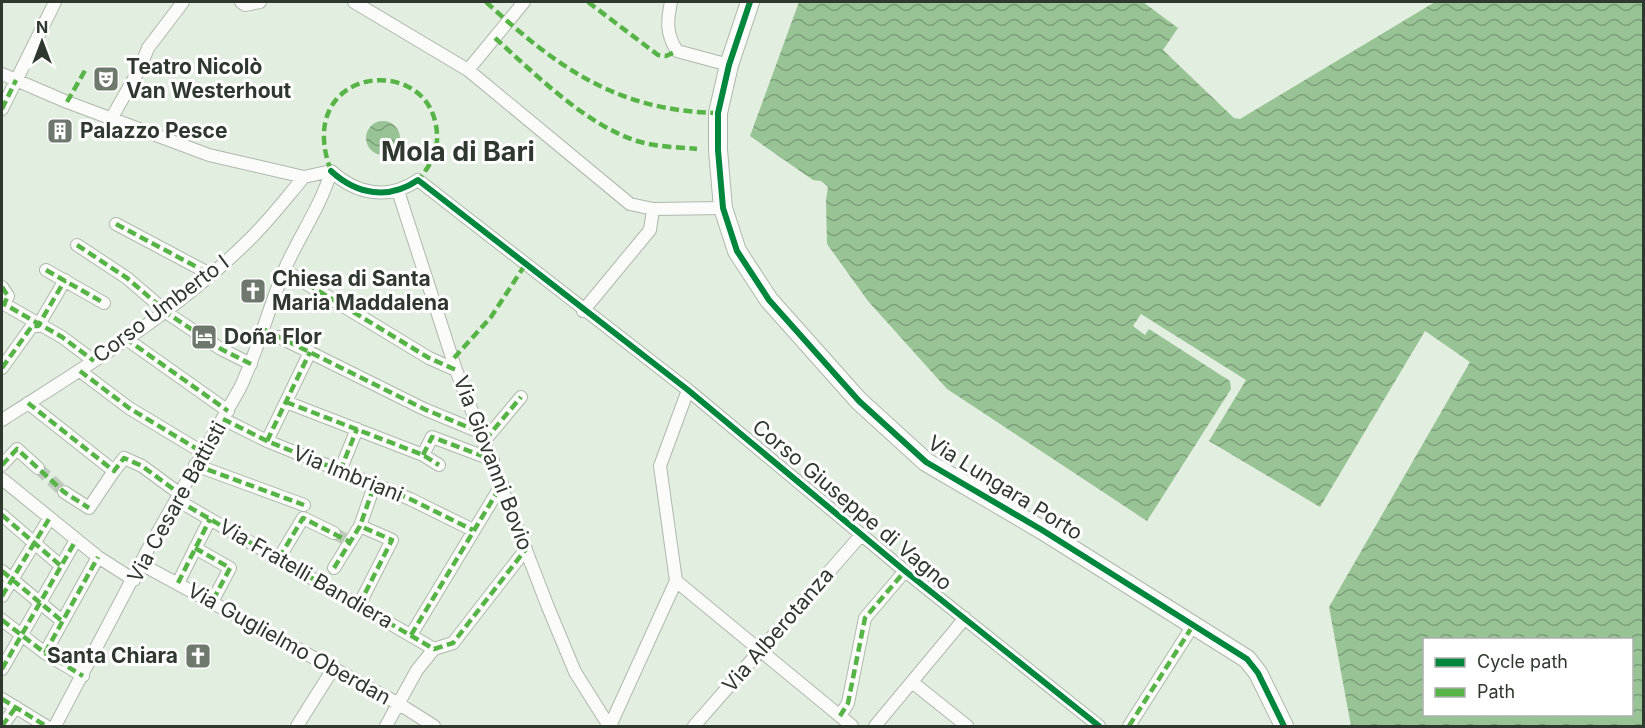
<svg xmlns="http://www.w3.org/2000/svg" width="1645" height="728" font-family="Inter,sans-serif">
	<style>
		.water { fill: url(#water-waves); fill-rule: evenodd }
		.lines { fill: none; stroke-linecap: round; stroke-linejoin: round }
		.street-tunnel { stroke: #becabc; stroke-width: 12; stroke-dasharray: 12 6; stroke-linecap: butt }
		.street-casing { stroke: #aeb8ac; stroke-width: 14 }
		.secondary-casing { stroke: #aeb8ac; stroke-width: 20 }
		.street { stroke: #fbfcfa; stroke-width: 12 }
		.secondary { stroke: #fbfcfa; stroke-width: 18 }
		.quiet { stroke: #56b346; stroke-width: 4.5; stroke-dasharray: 9 4.5; stroke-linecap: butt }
		.cycleway-casing { stroke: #fff; stroke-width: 10 }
		.cycleway { stroke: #00873e; stroke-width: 6 }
		.labels { text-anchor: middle; stroke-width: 6; stroke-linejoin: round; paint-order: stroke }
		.poi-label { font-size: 21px; font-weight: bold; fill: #2f382e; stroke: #fff; text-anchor: start }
		.street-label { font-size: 21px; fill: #2f382e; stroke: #fff }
		.district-label { font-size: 27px; font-weight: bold; fill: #2f382e; stroke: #fff }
	</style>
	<defs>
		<pattern id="water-waves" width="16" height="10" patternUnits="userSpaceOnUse" patternTransform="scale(1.5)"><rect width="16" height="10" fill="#98c394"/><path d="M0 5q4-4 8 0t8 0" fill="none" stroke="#7c9f79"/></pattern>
	</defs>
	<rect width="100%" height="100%" fill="#e2eee0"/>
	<!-- water -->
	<path class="water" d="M 799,2 L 1143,2 L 1178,28 L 1163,50 L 1234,118 L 1240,119 L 1435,2 L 1643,2 L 1643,726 L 1351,726 L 1329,607 L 1470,362 L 1425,331 L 1320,507 L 1209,441 L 1246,380 L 1141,314 L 1133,326 L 1145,335 L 1149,329 L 1230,381 L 1231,389 L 1147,521 L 947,389 L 868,301 L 827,244 L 826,200 L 828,187 L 821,181 L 813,180 L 750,136 ZM 1424,640 L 1632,640 L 1632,714 L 1424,714 Z
		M366 138a17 17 0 1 1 34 0a17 17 0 1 1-34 0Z"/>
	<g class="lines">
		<!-- street-tunnel -->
		<path class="street-tunnel" d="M 38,468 L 64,492
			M 334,533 L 350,542"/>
		<defs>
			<path id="street" d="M 241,2 L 245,5 L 260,2
				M 354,2 L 468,70 L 630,204 L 653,209 L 723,208
				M 671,2 C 667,21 666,34 677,51 L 729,65
				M 468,70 L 524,2
				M 2,74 L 67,102 L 209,155 L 304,177 L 331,171
				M 2,109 L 55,2
				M 111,119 L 140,68 L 148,48 L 183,2
				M 331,171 C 357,195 389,200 418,180 L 688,390 L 905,571 L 1099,726
				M 398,191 L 456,370 L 548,607 L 575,672 L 609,726
				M 116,224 L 210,274
				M 77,245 L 127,278 L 170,315 L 221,349 L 251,364
				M 46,270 L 104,303
				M 284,270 L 429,358 L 456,370
				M 2,287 L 8,296 L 4,304 L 62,337 L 94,361
				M 583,311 L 650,230 L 653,209
				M 279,337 L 424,409 L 482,433
				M 125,338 L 228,411
				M 2,368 L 32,326 L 38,326 L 65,280
				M 80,371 L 129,408 L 202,452
				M 286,402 L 423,455 L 439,465
				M 28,403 L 114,471 L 124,458 L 142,466 L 180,494
				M 223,419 L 267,441 L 410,499 L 473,530
				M 2,420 C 88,365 180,310 253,236 C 271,218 287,197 304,177
				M 485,440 L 521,397
				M 267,441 L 310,352
				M 423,455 L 432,437 L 493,460
				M 2,465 L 17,449 L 38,468
				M 195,465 L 304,505
				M 340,471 L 357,429
				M 2,479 L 98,557 L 134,580
				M 64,492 L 89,508 L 114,471
				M 177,500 L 434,649
				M 2,515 L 61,566
				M 195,548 L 230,568 L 212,602
				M 279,558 L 303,518 L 334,533
				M 141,564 L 399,704 L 434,726
				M 334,568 L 360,526 L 374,486
				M 2,571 L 62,621
				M 676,581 L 852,726
				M 178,583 L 210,519
				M 2,596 L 49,519
				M 359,605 L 392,540 L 360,526
				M 2,620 L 45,653 L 83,676
				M 411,635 L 502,484
				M 434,649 L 453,643 L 526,549
				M 45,653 L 98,557
				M 2,669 L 76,540
				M 912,682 L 967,726
				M 2,699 L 46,726
				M 840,716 L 848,703 L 865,618 L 905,571
				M 2,726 L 16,707
				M 55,726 L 147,551 L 240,388 C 258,350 268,310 284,271 C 298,237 321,207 331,171
				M 297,726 L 333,669
				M 386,726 L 417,670 L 434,649
				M 610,726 L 676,581 L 660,466 L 688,390
				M 694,726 L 862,534
				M 875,726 L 965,618
				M 1129,726 L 1192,627"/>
			<path id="secondary" d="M 750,2 L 729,65 L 718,113 L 718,150 L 723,208 L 737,251 L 769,300 L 859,401 L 926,462 L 1042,530 L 1247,659 L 1258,673 L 1284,726"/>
		</defs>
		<!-- street casing -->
		<use href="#street" class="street-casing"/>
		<!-- secondary casing -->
		<use href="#secondary" class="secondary-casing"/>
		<!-- street -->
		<use href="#street" class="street"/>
		<!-- secondary -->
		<use href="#secondary" class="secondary"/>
		<!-- quiet -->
		<path class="quiet" d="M 486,2 C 558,68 617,111 718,113
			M 588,2 L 658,55 L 666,56 L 677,51
			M 495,38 C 535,74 586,125 637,141 C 656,147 678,147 697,149
			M 67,102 L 87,67
			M 2,109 L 16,80
			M 331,171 C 293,70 419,53 435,121 C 441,145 434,162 418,180
			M 116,224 L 210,274
			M 77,245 L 127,278 L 170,315 L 221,349 L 251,364
			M 46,270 L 104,303
			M 284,270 L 429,358 L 456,370
			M 2,287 L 8,296 L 4,304 L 62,337 L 94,361
			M 263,329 L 424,409 L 482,433
			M 125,338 L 228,411
			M 454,358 L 491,317 L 525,265
			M 2,368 L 32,326 L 38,326 L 65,280
			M 80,371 L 129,408 L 202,452
			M 286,402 L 423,455 L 439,465
			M 28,403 L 114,471 L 124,458 L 142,466 L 180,494
			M 223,419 L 267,441 L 410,499 L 473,530
			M 485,440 L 521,397
			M 267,441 L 310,352
			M 423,455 L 432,437 L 493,460
			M 2,465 L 17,449 L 64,492 L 89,508
			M 195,465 L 304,505
			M 340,471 L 357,429
			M 177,500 L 434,649 L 453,643 L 526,549
			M 2,515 L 61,566
			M 195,548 L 230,568 L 212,602
			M 279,558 L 303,518 L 350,542
			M 334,568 L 360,526 L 374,486
			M 2,571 L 62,621
			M 178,583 L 210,519
			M 2,596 L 49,519
			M 359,605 L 392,540 L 360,526
			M 2,620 L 45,653 L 83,676
			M 411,635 L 502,484
			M 45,653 L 98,557
			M 2,669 L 76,540
			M 2,699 L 46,726
			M 840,716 L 848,703 L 865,618 L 905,571
			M 2,726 L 16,707
			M 1129,726 L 1192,627"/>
		<defs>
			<path id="cycleway" d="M 750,2 L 729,65 L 718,113 L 718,150 L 723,208 L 737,251 L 769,300 L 859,401 L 926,462 L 1042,530 L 1247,659 L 1258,673 L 1284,726
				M 331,171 C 357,195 389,200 418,180 L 688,390 L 905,571 L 1099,726"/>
		</defs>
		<!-- cycleway casing -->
		<use href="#cycleway" class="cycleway-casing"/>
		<!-- cycleway -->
		<use href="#cycleway" class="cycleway"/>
	</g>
	<!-- icons -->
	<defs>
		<symbol id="theatre-square" viewBox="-11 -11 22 22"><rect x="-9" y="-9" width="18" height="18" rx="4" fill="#6e786c" stroke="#fff"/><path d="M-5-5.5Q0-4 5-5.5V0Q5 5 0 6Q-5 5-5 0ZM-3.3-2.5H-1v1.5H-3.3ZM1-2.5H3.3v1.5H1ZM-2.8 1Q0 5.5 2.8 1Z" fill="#fff"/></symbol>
		<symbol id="building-square" viewBox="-11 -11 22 22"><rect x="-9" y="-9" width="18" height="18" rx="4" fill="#6e786c" stroke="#fff"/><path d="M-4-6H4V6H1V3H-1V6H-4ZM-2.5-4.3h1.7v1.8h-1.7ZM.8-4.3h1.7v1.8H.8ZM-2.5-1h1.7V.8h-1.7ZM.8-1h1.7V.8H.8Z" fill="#fff"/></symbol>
		<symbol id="church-square" viewBox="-11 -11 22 22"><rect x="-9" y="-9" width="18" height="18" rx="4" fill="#6e786c" stroke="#fff"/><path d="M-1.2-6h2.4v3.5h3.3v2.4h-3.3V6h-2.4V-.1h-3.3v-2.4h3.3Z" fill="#fff"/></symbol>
		<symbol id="hotel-square" viewBox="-11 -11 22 22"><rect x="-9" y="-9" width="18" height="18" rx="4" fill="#6e786c" stroke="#fff"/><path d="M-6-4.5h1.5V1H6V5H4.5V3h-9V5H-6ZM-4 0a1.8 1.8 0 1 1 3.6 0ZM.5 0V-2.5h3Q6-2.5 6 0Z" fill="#fff"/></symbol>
	</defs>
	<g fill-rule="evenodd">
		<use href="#theatre-square" x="91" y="64" width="30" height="30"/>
		<use href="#building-square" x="45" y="116" width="30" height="30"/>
		<use href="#church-square" x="238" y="276" width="30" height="30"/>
		<use href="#hotel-square" x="189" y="322" width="30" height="30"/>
		<use href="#church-square" x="183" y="641" width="30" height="30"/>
	</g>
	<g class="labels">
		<!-- poi labels -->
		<g class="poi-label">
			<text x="126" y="74">Teatro Nicolò<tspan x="126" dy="24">Van Westerhout</tspan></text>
			<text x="80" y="138">Palazzo Pesce</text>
			<text x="272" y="286">Chiesa di Santa<tspan x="272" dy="24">Maria Maddalena</tspan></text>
			<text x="224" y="344">Doña Flor</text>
			<text x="178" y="663" text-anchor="end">Santa Chiara</text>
		</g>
		<!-- street labels -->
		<g class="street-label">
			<text transform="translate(161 309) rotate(-37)" y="7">Corso Umberto I</text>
			<text transform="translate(493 463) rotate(69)" y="7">Via Giovanni Bovio</text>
			<text transform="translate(348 474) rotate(22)" y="7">Via Imbriani</text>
			<text transform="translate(1005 488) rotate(32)" y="7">Via Lungara Porto</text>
			<text transform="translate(177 502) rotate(-61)" y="7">Via Cesare Battisti</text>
			<text transform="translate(852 505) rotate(40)" y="7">Corso Giuseppe di Vagno</text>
			<text transform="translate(306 574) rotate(30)" y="7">Via Fratelli Bandiera</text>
			<text transform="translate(778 630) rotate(-49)" y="7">Via Alberotanza</text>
			<text transform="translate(289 644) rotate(29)" y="7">Via Guglielmo Oberdan</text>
		</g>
		<!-- district labels -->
		<g class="district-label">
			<text x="458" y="161">Mola di Bari</text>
		</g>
	</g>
	<!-- border -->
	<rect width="1645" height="728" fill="none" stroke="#2f382e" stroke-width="6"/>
	<!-- legend -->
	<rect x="1423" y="638" width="210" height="78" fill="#ffffff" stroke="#acafab" stroke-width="1.5"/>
	<rect x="1435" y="658" width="30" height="9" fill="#00873e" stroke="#acafab" stroke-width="1.5"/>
	<text x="1477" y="668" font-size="18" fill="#2f382e">Cycle path</text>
	<rect x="1435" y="688" width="30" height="9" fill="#56b346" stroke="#acafab" stroke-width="1.5"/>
	<text x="1477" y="698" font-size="18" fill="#2f382e">Path</text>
	<!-- north arrow -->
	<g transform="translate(42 42)" stroke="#ffffff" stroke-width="4.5" paint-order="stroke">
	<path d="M0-4.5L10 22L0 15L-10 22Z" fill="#2f382e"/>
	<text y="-9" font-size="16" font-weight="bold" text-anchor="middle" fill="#2f382e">N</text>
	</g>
</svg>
